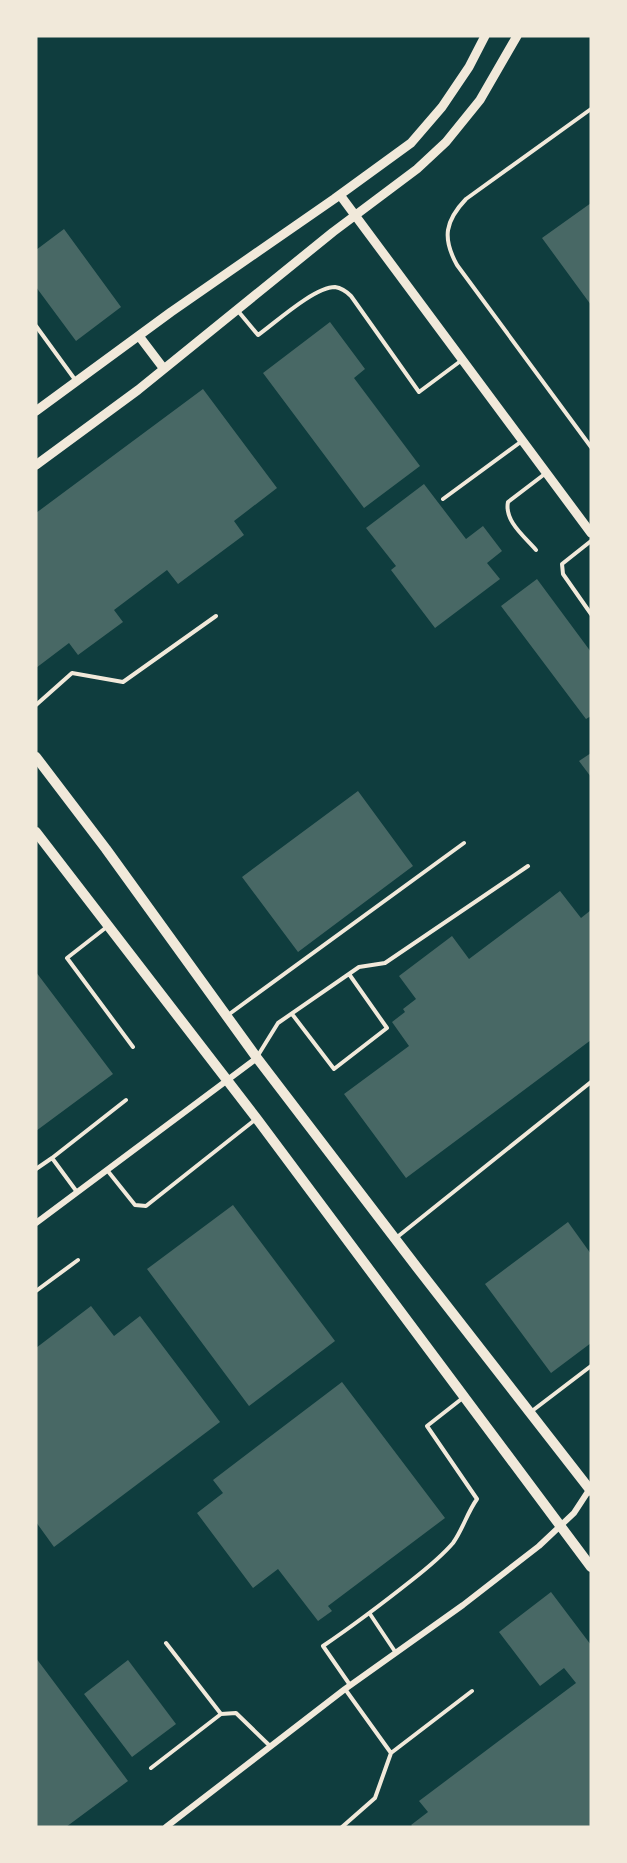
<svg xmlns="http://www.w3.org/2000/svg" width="627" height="1863" font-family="'Crimson Pro',serif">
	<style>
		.building { fill: #486865 }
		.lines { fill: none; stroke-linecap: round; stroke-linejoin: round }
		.service { stroke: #f1e9da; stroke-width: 4 }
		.minor { stroke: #f1e9da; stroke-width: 6 }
		.tertiary { stroke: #f1e9da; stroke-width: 9 }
		.secondary { stroke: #f1e9da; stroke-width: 10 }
	</style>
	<rect width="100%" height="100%" fill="#0f3d3e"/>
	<!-- building -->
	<path class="building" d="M 591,203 L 591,305 L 542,238 Z
		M 64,229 L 121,307 L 76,341 L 36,287 L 36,250 Z
		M 330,322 L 365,369 L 354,378 L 420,466 L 364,508 L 263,373 Z
		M 203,389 L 277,488 L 234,521 L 244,535 L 178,584 L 167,570 L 114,610 L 123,622 L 78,655 L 69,643 L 36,668 L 36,513 Z
		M 424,484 L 466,539 L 483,526 L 502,551 L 487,563 L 500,579 L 435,628 L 391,570 L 396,566 L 366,528 Z
		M 537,579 L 591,652 L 591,716 L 586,719 L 501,606 Z
		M 591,753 L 591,777 L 579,761 Z
		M 358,791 L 413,866 L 298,952 L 242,877 Z
		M 560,891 L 581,918 L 591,910 L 591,1040 L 406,1178 L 344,1094 L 409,1046 L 392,1022 L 405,1012 L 403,1009 L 416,999 L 399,976 L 452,936 L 469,959 Z
		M 36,972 L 113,1074 L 36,1131 Z
		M 233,1205 L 335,1341 L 249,1406 L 147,1269 Z
		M 568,1222 L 591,1254 L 591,1343 L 551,1373 L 485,1284 Z
		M 91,1306 L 114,1336 L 140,1316 L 220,1422 L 54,1547 L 36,1522 L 36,1348 Z
		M 342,1382 L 445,1518 L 328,1606 L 332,1611 L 318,1621 L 278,1569 L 253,1588 L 197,1513 L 223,1493 L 213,1480 Z
		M 551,1592 L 591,1645 L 591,1827 L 413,1827 L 411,1825 L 428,1812 L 419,1801 L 576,1683 L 564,1668 L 540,1686 L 499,1632 Z
		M 36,1658 L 128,1781 L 66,1827 L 36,1827 Z
		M 128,1660 L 176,1724 L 132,1757 L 84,1694 Z"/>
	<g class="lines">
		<!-- service -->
		<path class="service" d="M 591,109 L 466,199 C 445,221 442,238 457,265 L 591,447
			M 238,311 L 258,335 C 275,323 314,287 335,287 C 342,288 346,291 351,296 L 419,392 L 462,360
			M 36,326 L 76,381
			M 443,499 L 522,441
			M 591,541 L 562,564 L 563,574 L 591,614
			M 536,550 C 525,537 504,521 508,502 L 546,473
			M 36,705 L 72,673 L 123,682 L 216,616
			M 108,926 L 67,958 L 133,1047
			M 292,1014 L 334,1069 L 387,1028 L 349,974
			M 228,1015 L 464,843
			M 257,1057 L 278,1023 L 359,967 L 385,963 L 528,866
			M 52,1158 L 126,1100
			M 36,1169 L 52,1158 L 77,1192
			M 107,1170 L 135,1205 L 146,1206 L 256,1119
			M 396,1238 L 591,1082
			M 36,1291 L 78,1260
			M 532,1411 L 591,1366
			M 370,1614 L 396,1653
			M 166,1643 L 221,1714
			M 350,1685 L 323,1646 C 354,1625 383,1603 412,1580 C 426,1569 441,1557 453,1543 C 463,1529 467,1513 477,1499 L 427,1426 L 464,1397
			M 391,1753 L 472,1691
			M 151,1768 L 221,1714 L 236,1713 L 270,1746
			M 342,1827 L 375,1798 L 391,1753 L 345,1689"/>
		<!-- minor -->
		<path class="minor" d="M 36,1223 L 257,1058
			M 166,1827 L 345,1689 L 463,1605 L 539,1546 L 574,1513 L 591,1487"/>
		<!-- tertiary -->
		<path class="tertiary" d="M 340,195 L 591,533
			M 139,336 L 164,369
			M 36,411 L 171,312 L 334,199 L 411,143 L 442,107 L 469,67 L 485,36
			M 36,465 L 138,390 L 333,232 L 417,169 L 446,142 L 480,100 L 517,36"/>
		<!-- secondary -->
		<path class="secondary" d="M 36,757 L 106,849 L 257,1058 L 419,1270 L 591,1491
			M 36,832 L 257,1119 L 591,1567"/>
	</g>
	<!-- border -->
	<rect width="627" height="1863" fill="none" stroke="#f1e9da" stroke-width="75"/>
</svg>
